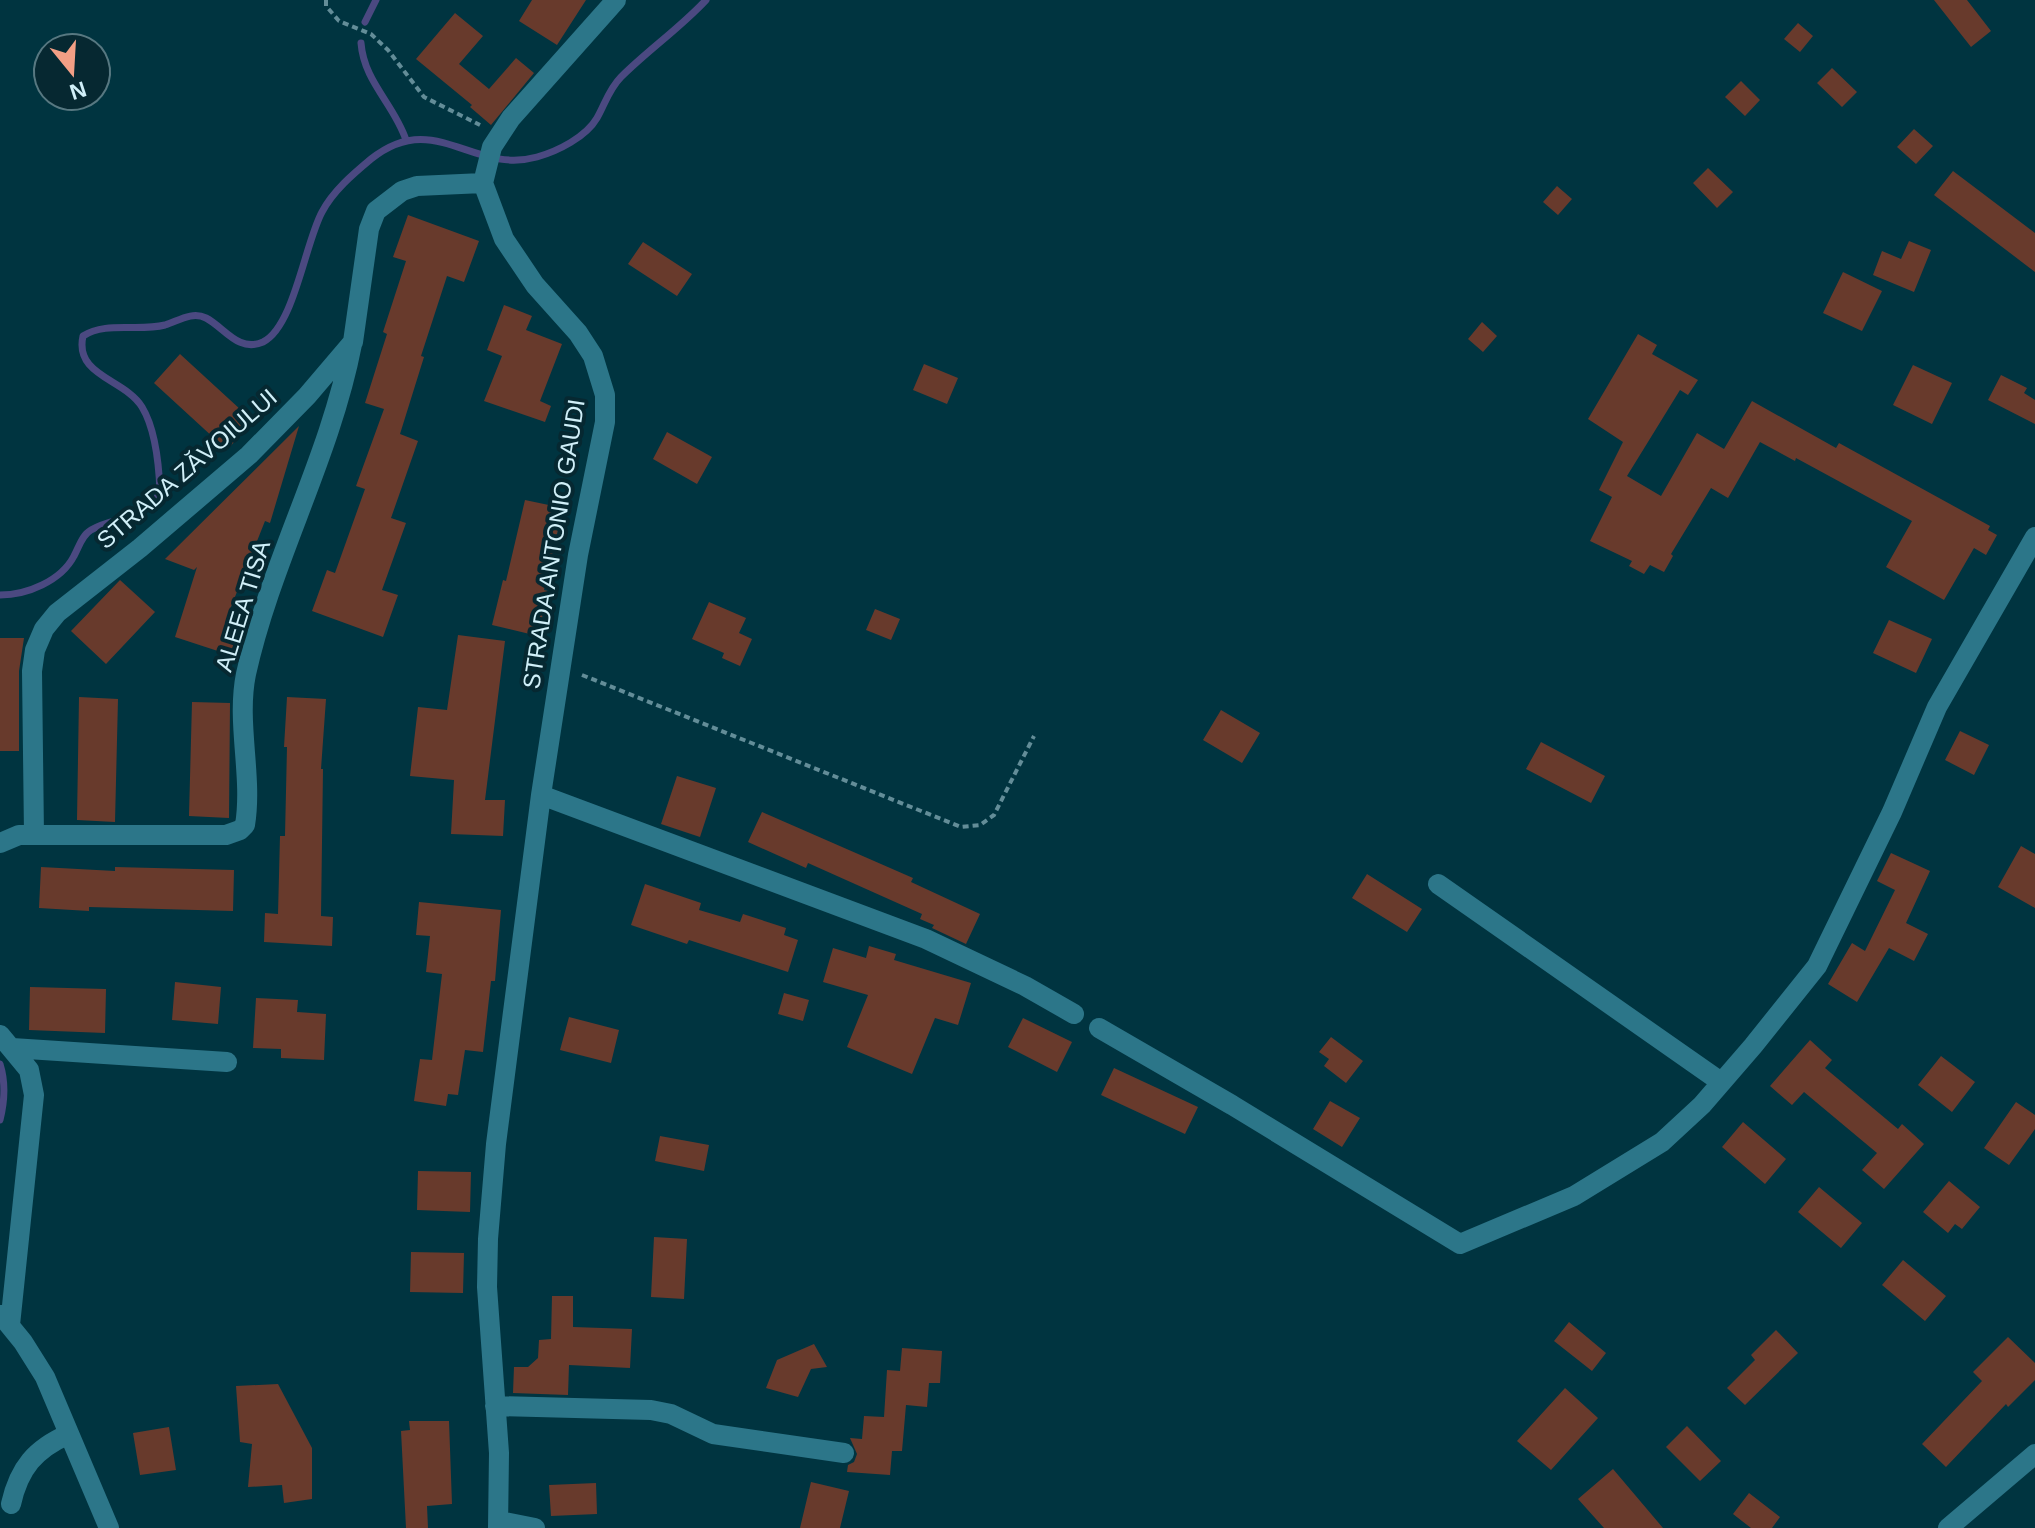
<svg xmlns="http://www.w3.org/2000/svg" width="2035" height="1528" font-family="Arial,sans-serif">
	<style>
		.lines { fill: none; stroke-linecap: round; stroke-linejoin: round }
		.stream { stroke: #4b4981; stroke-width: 7 }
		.building { fill: #683a2c }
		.path { stroke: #638d98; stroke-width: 4; stroke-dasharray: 6 4; stroke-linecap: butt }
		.minor { stroke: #2c7689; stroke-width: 20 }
		.labels { text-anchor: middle; stroke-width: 8; stroke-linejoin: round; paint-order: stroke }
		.street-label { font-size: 24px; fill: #d0eff8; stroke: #062831 }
	</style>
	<rect width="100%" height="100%" fill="#003440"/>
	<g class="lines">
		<!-- stream -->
		<path class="stream" d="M 365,22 L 376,0
			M 361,43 C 364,82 394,104 406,140
			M 0,595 C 27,595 61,581 74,556 C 79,547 82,535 91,530 C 116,515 146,522 160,492 C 159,465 156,430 142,407 C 125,379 74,376 83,336 C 106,321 138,332 165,325 C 178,321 192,311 206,318 C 224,327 238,353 263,342 C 294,327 305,243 322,212 C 333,191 353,174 371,159 C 435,108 472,175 537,157 C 558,151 586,137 597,118 C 605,104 609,89 621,77 C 648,50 680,28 706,0
			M 0,1064 C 6,1083 5,1100 0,1120"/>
	</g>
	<!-- building -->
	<path class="building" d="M 532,0 L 586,0 L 557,45 L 519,21 Z
		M 1934,0 L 1967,0 L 1991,31 L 1971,47 Z
		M 455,13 L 483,36 L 459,64 L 489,89 L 516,58 L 534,73 L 491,125 L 470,107 L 472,105 L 416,59 Z
		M 1798,23 L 1813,36 L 1800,52 L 1784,39 Z
		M 1832,68 L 1857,92 L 1842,107 L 1817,83 Z
		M 1741,81 L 1760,100 L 1745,116 L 1725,97 Z
		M 1914,129 L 1933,146 L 1916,164 L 1897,147 Z
		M 1708,168 L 1733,192 L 1717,208 L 1693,183 Z
		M 1953,171 L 2035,233 L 2035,272 L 1934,195 Z
		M 1557,186 L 1572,199 L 1558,215 L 1543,202 Z
		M 408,215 L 479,241 L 464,282 L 447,276 L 421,356 L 424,357 L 400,434 L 418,441 L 391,518 L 406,523 L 382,590 L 398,595 L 383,637 L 312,611 L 327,570 L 335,573 L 365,489 L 356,486 L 384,409 L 365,403 L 387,334 L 383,332 L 406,261 L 393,257 Z
		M 1909,241 L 1931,250 L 1914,292 L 1873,275 L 1882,251 L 1901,259 Z
		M 643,242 L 692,274 L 677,296 L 628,264 Z
		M 1843,272 L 1882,291 L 1862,331 L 1823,313 Z
		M 504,305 L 532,316 L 526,330 L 562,344 L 540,401 L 551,406 L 545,422 L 484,401 L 502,356 L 487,350 Z
		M 1482,322 L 1497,336 L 1483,352 L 1468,339 Z
		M 1638,334 L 1657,345 L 1652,354 L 1698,380 L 1688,395 L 1680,390 L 1627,476 L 1661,496 L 1697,433 L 1724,449 L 1752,401 L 1836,448 L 1839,443 L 1990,526 L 1988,530 L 1997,535 L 1986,555 L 1974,548 L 1944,600 L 1886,567 L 1912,521 L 1796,458 L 1795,461 L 1760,442 L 1728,498 L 1711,488 L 1671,554 L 1673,556 L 1664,572 L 1650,565 L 1644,574 L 1629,566 L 1632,561 L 1590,541 L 1612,497 L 1599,490 L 1623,442 L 1588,419 Z
		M 180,354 L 253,421 L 227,450 L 154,383 Z
		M 924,364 L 958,378 L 947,404 L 913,390 Z
		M 1913,365 L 1952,383 L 1932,424 L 1893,405 Z
		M 2001,375 L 2027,388 L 2024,393 L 2035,400 L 2035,424 L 1988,400 Z
		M 299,426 L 270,523 L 265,521 L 229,612 L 243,616 L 230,655 L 175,637 L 197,567 L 194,570 L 165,559 Z
		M 667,432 L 712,457 L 697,484 L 653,459 Z
		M 525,500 L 563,508 L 544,590 L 548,591 L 538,636 L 492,625 L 503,580 L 506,581 Z
		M 120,580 L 155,612 L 106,664 L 71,631 Z
		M 709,602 L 746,618 L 739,633 L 752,639 L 740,666 L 722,658 L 724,653 L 692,639 Z
		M 875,609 L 900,619 L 891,640 L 866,630 Z
		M 1889,620 L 1932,639 L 1916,673 L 1873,653 Z
		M 458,635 L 505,641 L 485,800 L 505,800 L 503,836 L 451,834 L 454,780 L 410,776 L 418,707 L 447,710 Z
		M 0,638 L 24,638 L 19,671 L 19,751 L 0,751 Z
		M 79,697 L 118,699 L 115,822 L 77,820 Z
		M 287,697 L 326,699 L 321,769 L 323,769 L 321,916 L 333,917 L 332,946 L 264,942 L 265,913 L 278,914 L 280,836 L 285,836 L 287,747 L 284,747 Z
		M 192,702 L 230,703 L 229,818 L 189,816 Z
		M 1221,710 L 1260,733 L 1242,763 L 1203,740 Z
		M 1960,731 L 1989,745 L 1974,775 L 1945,760 Z
		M 1541,742 L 1605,776 L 1591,803 L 1526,769 Z
		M 677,776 L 716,788 L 700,837 L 661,824 Z
		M 762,812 L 913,878 L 911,882 L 980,914 L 966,944 L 932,928 L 934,925 L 920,919 L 922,914 L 808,863 L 806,868 L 748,842 Z
		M 2021,846 L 2035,854 L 2035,908 L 1998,887 Z
		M 1891,853 L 1930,871 L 1906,923 L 1928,934 L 1914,961 L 1889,948 L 1857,1002 L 1828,984 L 1852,943 L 1865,951 L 1895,890 L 1877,881 Z
		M 41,867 L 115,871 L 115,867 L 234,870 L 233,911 L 89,907 L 89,911 L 39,908 Z
		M 1367,874 L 1422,909 L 1407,932 L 1352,898 Z
		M 645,884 L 701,903 L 699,910 L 740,922 L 743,914 L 786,928 L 784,935 L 798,940 L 788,972 L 689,940 L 687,944 L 631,925 Z
		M 419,902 L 501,910 L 495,981 L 491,981 L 483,1052 L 465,1050 L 458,1095 L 448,1094 L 446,1106 L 414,1101 L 420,1059 L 432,1060 L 442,974 L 426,972 L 430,936 L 416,935 Z
		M 869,946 L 896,954 L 894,960 L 971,983 L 958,1025 L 935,1018 L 912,1074 L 847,1047 L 868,995 L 823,982 L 833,948 L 866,958 Z
		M 175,982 L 221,987 L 218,1024 L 172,1020 Z
		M 30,987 L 106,989 L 105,1033 L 29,1030 Z
		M 784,993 L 809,1000 L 803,1021 L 778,1014 Z
		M 256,998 L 298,1000 L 297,1012 L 326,1014 L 324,1060 L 281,1058 L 281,1049 L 253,1048 Z
		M 569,1017 L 619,1030 L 611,1063 L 560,1050 Z
		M 1023,1018 L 1072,1042 L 1057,1072 L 1008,1047 Z
		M 1331,1037 L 1363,1061 L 1346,1083 L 1324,1066 L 1329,1059 L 1319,1052 Z
		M 1810,1040 L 1832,1060 L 1825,1068 L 1898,1129 L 1902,1124 L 1924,1144 L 1884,1189 L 1862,1170 L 1877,1153 L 1804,1092 L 1792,1105 L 1770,1086 Z
		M 1941,1056 L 1975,1082 L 1952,1112 L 1918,1085 Z
		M 1114,1068 L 1198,1107 L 1185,1134 L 1101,1095 Z
		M 1330,1101 L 1360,1118 L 1342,1147 L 1313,1129 Z
		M 2016,1102 L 2035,1115 L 2035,1129 L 2009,1165 L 1984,1148 Z
		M 1743,1122 L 1786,1159 L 1765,1184 L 1722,1147 Z
		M 660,1136 L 709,1145 L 704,1171 L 655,1161 Z
		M 418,1171 L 471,1172 L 470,1212 L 417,1210 Z
		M 1949,1181 L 1980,1207 L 1962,1229 L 1955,1224 L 1948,1233 L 1923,1212 Z
		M 1819,1187 L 1862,1223 L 1841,1248 L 1798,1212 Z
		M 654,1237 L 687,1239 L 684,1299 L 651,1297 Z
		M 411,1252 L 464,1253 L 463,1293 L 410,1292 Z
		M 1903,1260 L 1946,1296 L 1925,1321 L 1882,1285 Z
		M 552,1296 L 573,1296 L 573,1327 L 632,1329 L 630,1368 L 569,1365 L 568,1395 L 513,1393 L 514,1367 L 528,1367 L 538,1358 L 539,1340 L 551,1339 Z
		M 1569,1322 L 1606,1353 L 1592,1371 L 1554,1341 Z
		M 1776,1330 L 1798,1353 L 1745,1405 L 1727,1388 L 1755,1360 L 1751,1355 Z
		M 2008,1337 L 2035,1363 L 2035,1380 L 2008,1407 L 2006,1404 L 1946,1467 L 1922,1444 L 1982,1381 L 1973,1372 Z
		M 814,1344 L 827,1367 L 811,1369 L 798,1397 L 766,1388 L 777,1360 Z
		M 902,1348 L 942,1351 L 940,1383 L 929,1383 L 927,1407 L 906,1405 L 902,1451 L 892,1451 L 890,1475 L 847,1472 L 848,1465 L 854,1462 L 857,1454 L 850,1438 L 862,1439 L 864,1416 L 884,1417 L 887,1370 L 900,1371 Z
		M 278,1384 L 312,1448 L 312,1499 L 284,1503 L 282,1485 L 248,1487 L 252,1444 L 240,1442 L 236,1386 Z
		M 1565,1388 L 1598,1418 L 1551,1470 L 1517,1441 Z
		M 409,1421 L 449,1421 L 452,1504 L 427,1506 L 428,1528 L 406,1528 L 401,1431 L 410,1430 Z
		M 1687,1426 L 1721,1461 L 1700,1481 L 1666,1447 Z
		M 169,1427 L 176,1470 L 140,1475 L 133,1433 Z
		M 1613,1469 L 1663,1528 L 1604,1528 L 1578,1499 Z
		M 811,1482 L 849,1491 L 840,1528 L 800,1528 Z
		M 596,1483 L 597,1514 L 551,1516 L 549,1485 Z
		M 1749,1493 L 1780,1517 L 1772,1528 L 1751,1528 L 1733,1514 Z"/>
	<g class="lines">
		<!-- path -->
		<path class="path" d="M 326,0 L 326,6 L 339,21 L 371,34 L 388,50 L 424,97 L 480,125
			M 582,675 L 961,827 L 980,825 L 994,815 L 1034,736"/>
		<!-- minor -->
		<path class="minor" d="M 541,795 L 926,939 L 1025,986 L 1074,1014
			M 34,835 L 226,835 L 240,830 L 245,825 C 253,776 236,723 246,674 C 271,561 330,458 352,344
			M 0,843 L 19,835 L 34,835 L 32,671 L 35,650 L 44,629 L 57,613 L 140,548 L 249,455 L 307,396 L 353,342 L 369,229 L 376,211 L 402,191 L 417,186 L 483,183
			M 1438,884 L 1721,1082
			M 1099,1028 L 1232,1105 L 1460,1244 L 1574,1196 L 1662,1142 L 1702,1105 L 1753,1046 L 1817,966 L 1892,812 L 1937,707 L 2035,537
			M 0,1035 L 29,1070 L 34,1095 L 10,1325
			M 12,1048 L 227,1062
			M 1,1315 L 23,1342 L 45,1377 L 109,1528
			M 495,1406 L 651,1410 L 671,1414 L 713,1434 L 844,1453
			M 11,1504 C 19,1468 35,1449 69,1434
			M 499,1521 L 535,1528
			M 498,1528 L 499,1453 L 487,1287 L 488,1239 L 496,1144 L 541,795 L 578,555 L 605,422 L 605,395 L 593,356 L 578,333 L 535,285 L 504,239 L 483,183 L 492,147 L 511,118 L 616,0
			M 1948,1528 L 2035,1454"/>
	</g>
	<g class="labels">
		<!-- street labels -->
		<g class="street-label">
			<text transform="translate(187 469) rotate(-41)" y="8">STRADA ZĂVOIULUI</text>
			<text transform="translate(554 544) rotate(-81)" y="8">STRADA ANTONIO GAUDI</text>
			<text transform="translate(243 606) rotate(-73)" y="8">ALEEA TISA</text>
		</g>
	</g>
	<!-- north arrow -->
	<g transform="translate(72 72) rotate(162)"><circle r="38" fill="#062831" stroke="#577881" stroke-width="2"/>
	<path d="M0-6L14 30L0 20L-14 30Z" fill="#f39f85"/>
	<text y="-12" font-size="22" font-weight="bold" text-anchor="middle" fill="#d0eff8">N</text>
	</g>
</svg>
